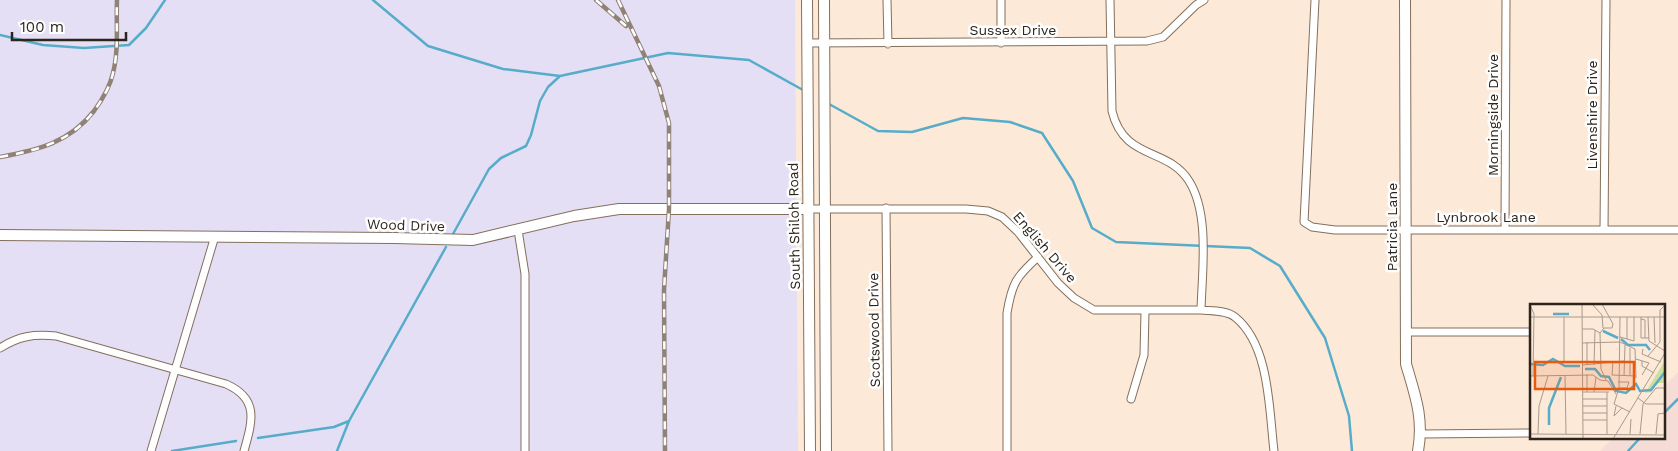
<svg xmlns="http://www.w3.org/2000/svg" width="1678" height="451" font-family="'Work Sans',sans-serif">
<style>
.commercial{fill:#f6dcd7}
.industrial{fill:#e4dff5}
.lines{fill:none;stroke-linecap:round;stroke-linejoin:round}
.stream{stroke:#57acca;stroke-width:2.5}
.street-casing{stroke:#846f5d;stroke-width:9}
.secondary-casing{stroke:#846f5d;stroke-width:12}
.street{stroke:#fff;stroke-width:7}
.secondary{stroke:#fff;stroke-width:10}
.rail-casing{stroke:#908276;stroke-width:4.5}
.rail{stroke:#fff;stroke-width:2.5;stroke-dasharray:8;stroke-linecap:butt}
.labels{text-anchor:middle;stroke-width:5;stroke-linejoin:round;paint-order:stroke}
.street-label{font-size:14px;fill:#2d241c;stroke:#fff}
.inset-river{fill:none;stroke:#57acca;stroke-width:2.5}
.inset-road{fill:none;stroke:#a99a8d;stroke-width:1}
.view{fill:#e8590c;fill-opacity:0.15;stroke:#e8590c;stroke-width:2.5}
.inset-edge{fill:none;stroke:#2d241c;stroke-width:2.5}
</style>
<rect width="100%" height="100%" fill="#fce9d8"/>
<path class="commercial" d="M 1678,372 L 1678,451 L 1600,451 L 1614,437 L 1664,437 L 1664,386 Z"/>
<path class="industrial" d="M 0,0 L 795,0 L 798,451 L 0,451 Z"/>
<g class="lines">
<path class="stream" d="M 373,0 L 428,46 L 503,69 L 560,76 L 668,53 L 749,60 L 803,90
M 0,35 L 43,45 L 84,48 L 129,45 L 146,28 L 165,0
M 829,104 L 878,131 L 912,132 L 963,118 L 1010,122 L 1042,133 L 1073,181 L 1092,228 L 1116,242 L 1250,248 L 1280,266 L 1325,338 L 1349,416 L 1352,451
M 453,234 L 489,169 L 501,158 L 526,146 L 531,135 L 540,101 L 548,87 L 560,76
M 1664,413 L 1678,399
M 258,438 L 334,427 L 349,421
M 172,451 L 236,441
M 337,451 L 349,421 L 446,247
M 1628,451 L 1641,437"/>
<defs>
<path id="street" d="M 887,0 L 888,44
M 1001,0 L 1001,43
M 1110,0 L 1112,111 C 1124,161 1168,147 1189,181 C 1210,214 1202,272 1201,310
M 1315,0 L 1304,222 L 1312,227 L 1335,230 L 1678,230
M 808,43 L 1147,41 L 1163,37 L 1196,5 L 1204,0
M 886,208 L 888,451
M 807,209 L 966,209 L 988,211 L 1002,217 L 1018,232 L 1058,283 L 1074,298 L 1094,310 L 1201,310 C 1211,311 1227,310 1235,317 C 1270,345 1269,410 1274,451
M 518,230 L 525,274 L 525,451
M 1505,230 L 1506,0
M 1604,230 L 1606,0
M 1405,332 L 1532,332
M 0,348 C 19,336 33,334 56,336 L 226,384 C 260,399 252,422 244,451
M 1131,399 L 1144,355 L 1145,311
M 1421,434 L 1532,433
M 151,451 L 215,236
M 1007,451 L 1007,313 C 1012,283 1016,277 1038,257"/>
<path id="secondary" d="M 807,0 L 810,451
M 824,0 L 826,451
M 1405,0 L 1406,364 C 1415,395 1424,418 1418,451
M 0,235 L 394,238 L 473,240 L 574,216 L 619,209 L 807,209"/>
</defs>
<use href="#street" class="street-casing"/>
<use href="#secondary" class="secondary-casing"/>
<use href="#street" class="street"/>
<use href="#secondary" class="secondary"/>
<defs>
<path id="rail" d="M 596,0 L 626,26
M 618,0 L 659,86 L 669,123 L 669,209 L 664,290 L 665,451
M 0,157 C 38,150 69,143 94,111 C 102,100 110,87 113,73 C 119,50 116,24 117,0"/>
</defs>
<use href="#rail" class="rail-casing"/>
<use href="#rail" class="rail"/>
</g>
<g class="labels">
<g class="street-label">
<text x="1013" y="35">Sussex Drive</text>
<text transform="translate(1493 115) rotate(-90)" y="5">Morningside Drive</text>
<text transform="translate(1592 115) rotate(-90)" y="5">Livenshire Drive</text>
<text x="1486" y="222">Lynbrook Lane</text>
<text transform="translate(406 225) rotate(2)" y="5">Wood Drive</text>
<text transform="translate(794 226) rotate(-91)" y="5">South Shiloh Road</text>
<text transform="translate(1392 227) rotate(-90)" y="5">Patricia Lane</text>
<text transform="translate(1045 247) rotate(49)" y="5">English Drive</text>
<text transform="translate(874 330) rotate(-91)" y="5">Scotswood Drive</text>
</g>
</g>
<g transform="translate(1530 304)">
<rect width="135" height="135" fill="#fce9d8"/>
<path d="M 134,58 L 135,79 L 127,79 L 121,88 L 115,89 Z" fill="#cfde9e"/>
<path class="inset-river" d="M 23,10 L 39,10M 73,27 L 88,34M 91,35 L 98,41 L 116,41 L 120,46M 0,60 L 13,61 L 23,55 L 35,62 L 50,62M 55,65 L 65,65 L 71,72 L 79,73 L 86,87 L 96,89 L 106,80 L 110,87 L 121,86 L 135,68M 19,121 L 19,104 L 31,73"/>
<path class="inset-road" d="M 52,0 L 53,135M 62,0 L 72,11 L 73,24M 72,0 L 83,20 L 82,24 L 74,24 L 70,29 L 71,65 L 76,76M 0,1 L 4,10 L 3,72M 0,13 L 135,13M 34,13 L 34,57M 90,13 L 89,84 L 84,100 L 100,108M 111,13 L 111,34 L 119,34M 118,13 L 119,37 L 135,47M 124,13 L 125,39M 111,15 L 115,16 L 115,34M 52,25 L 63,25 L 70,29M 90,33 L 104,37 L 104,13M 97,35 L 97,13M 57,38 L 57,61M 52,39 L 90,38 L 105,45 L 106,74M 113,45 L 112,50 L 131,58M 118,52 L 130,38 L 130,6 L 135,1M 106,55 L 119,59 L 112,71M 83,57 L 82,71 L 106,72M 112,57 L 112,62 L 124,69M 53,61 L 94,57M 64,61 L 65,26M 57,70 L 57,88M 0,72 L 63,71 L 70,76 L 78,77 L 86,90M 35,72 L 36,130M 94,72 L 95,41M 100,72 L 100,44M 88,78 L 99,78 L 97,84 L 89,84M 53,88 L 79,88M 64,88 L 66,73M 108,94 L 116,100 L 135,100M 53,95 L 77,95M 53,102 L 77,102M 86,102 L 84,112 L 92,104M 53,109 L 77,109M 53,116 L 77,116M 0,130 L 135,131M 8,130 L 9,102 L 18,72M 77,130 L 77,88M 100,130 L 101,115M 110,130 L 113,100 L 126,84 L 135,84M 126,130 L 128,110 L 135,109M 83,135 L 135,49"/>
<path class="view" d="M 5,58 L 104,58 L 104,85 L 5,85 Z"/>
<rect width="135" height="135" class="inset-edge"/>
</g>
<path d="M12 32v8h114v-8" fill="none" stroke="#2d241c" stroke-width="2.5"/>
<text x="20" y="32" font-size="15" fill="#2d241c" stroke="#ffffff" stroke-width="4" paint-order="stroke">100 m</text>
</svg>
